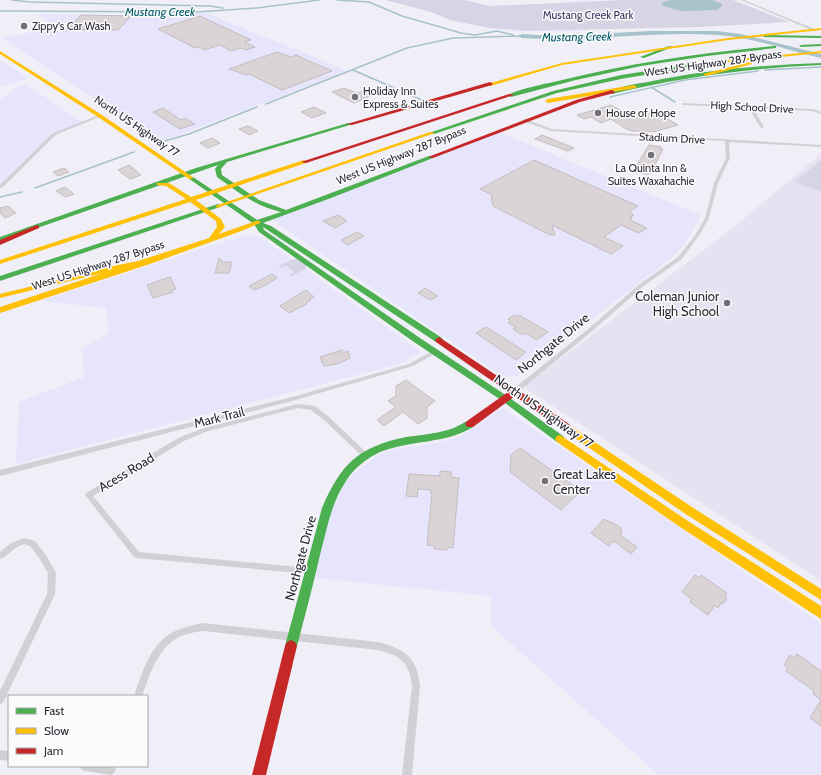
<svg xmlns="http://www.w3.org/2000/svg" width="821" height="775" font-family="Cabin,sans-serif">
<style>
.built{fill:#e7e5fb}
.education{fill:#e7e2f2}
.green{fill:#d7d5e5}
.water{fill:#a7c2ca}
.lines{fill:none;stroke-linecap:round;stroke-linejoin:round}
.stream{stroke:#a7c2ca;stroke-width:1.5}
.river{fill:#a7c2ca;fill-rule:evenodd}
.building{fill:#dbd4d6;stroke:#c3bdbf}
.street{fill:#d1d0d4;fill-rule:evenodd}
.fast{fill:#4caf50;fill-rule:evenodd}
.slow{fill:#ffc107;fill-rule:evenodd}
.jam{fill:#c62828;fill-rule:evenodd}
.poi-dot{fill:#716f79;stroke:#fbfbfb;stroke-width:1.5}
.labels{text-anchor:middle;stroke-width:3;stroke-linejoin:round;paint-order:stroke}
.far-park-label{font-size:11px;fill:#3e3561;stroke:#fbfbfb}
.far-poi-label{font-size:11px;fill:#2c2a35;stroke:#fbfbfb;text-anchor:start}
.far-street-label{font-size:11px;fill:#2c2a35;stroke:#fbfbfb}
.far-water-label{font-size:12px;font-style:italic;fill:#035a67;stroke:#fbfbfb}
.poi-label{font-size:13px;fill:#2c2a35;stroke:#fbfbfb;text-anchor:end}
.street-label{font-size:13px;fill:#2c2a35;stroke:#fbfbfb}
</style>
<rect width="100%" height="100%" fill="#f0eff8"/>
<path class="built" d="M 199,13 L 207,13 L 348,71 L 166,140 L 158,139 L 1,38 L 32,32 L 59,29 L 37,14 L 189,16 Z
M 0,60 L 29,78 L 0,87 Z
M 26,84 L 84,123 L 58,134 L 11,178 L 11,180 L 0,185 L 0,100 L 18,86 Z
M 498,132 L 701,215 L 685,244 L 673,257 L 518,376 L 504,377 L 273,221 L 278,216 Z
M 245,235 L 258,236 L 269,243 L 421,352 L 399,364 L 16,464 L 19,402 L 84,377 L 82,349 L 109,333 L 106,308 L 40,301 Z
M 503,408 L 821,624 L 821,775 L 659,775 L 491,626 L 491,596 L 314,578 L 329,512 L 336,494 L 347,480 L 359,469 L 387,450 L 437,443 L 462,436 L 498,410 Z"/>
<path class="education" d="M 821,154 L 821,581 L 528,390 L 526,385 L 734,227 Z"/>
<path class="green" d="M 385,0 L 464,0 L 490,6 L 622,0 L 733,0 L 789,22 L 700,27 L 525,31 L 490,28 L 450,20 L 431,12 Z
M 821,160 L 821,192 L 795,182 Z
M 293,259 L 298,259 L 306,265 L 306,269 L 291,276 L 289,275 L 294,272 L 286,266 L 281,268 L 278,266 Z"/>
<path class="water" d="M 670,0 L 712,0 L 722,4 L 721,7 L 717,10 L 681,11 L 663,6 L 661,3 Z"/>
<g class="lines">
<path class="stream" d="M 12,0 L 30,2 L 210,6 L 223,8
M 337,0 L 369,2 L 402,16 L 461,33 L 475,35 L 497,31 L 513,35
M 0,11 L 197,12 L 257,8 L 319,0
M 353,70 L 422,100
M 765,70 L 821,67
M 651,87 L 675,102
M 610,97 L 685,80 L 758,71
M 266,104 L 407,48 L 453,38 L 522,36
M 158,143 L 189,134 L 257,107
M 35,188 L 134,152
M 0,197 L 22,192"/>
<path class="river" d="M 651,31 L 717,31 L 741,34 L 821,54 L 821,58 C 787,50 752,37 717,35 C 652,31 587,42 522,38 L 518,36 L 522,34 L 555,36 Z"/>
</g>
<path class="building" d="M 81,15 L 131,16 L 118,30 L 66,30 Z
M 200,16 L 251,40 L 244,42 L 255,47 L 246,50 L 241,48 L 231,51 L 220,45 L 204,50 L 199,47 L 195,48 L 158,29 Z
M 277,52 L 291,57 L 296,55 L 332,71 L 282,90 L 249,74 L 246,75 L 229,69 Z
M 344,88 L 357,93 L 364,91 L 373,95 L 354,103 L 332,92 Z
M 611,105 L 633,117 L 653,111 L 678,125 L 653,132 L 651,131 L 642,133 L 643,131 L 632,131 L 626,129 L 611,119 L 601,123 L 591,117 L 584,119 L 577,115 Z
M 314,107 L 326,113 L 312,118 L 301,112 Z
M 163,108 L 181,120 L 185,118 L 195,124 L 180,129 L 153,112 Z
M 248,126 L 258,131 L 249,135 L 239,129 Z
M 542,135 L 574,148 L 568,151 L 535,139 Z
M 212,138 L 220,143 L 208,148 L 200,143 Z
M 649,145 L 661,147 L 660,149 L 663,149 L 651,173 L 648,175 L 635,172 L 636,170 L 634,170 Z
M 534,160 L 638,206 L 629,212 L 634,215 L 630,217 L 632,218 L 630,220 L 647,228 L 639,233 L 621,225 L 604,237 L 623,246 L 611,254 L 552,225 L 555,235 L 550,235 L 493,206 L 491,194 L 480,189 Z
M 129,165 L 141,175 L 130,179 L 118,170 Z
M 64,168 L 69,172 L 58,176 L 53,172 Z
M 65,187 L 74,194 L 66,197 L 56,191 Z
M 8,206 L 16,213 L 5,218 L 0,213 L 0,208 Z
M 338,215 L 347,221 L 335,228 L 323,221 Z
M 357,232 L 364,236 L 347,245 L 341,240 Z
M 219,258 L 223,262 L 232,262 L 229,273 L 215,273 Z
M 272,274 L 277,278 L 264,286 L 254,290 L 249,286 Z
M 170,277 L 176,289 L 172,290 L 173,292 L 153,298 L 147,285 Z
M 425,288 L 438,296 L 430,300 L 418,293 Z
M 306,290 L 314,297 L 309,299 L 311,300 L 306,303 L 307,304 L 289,313 L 280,306 Z
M 514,315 L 517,317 L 519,315 L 548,332 L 537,340 L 525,333 L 522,335 L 513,329 L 516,327 L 508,323 L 511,321 L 508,319 Z
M 486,327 L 526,352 L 516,360 L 476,333 Z
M 342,350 L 343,353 L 348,351 L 350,358 L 337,364 L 324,366 L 320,357 Z
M 406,380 L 435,401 L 427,407 L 427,418 L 418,424 L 403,412 L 384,426 L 377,420 L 396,407 L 388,401 L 396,396 L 396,386 Z
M 520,448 L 581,491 L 561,510 L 510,472 L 511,455 Z
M 440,471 L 451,472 L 451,477 L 459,478 L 453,548 L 447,547 L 447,550 L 434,549 L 434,546 L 427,545 L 432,493 L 431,493 L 431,490 L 418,489 L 417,497 L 406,496 L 409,474 L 440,476 Z
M 604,519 L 620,527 L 622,532 L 620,535 L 637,547 L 631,554 L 614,541 L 609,546 L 591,533 Z
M 695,575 L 699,578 L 701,575 L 727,593 L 725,596 L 727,598 L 723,604 L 721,603 L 718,608 L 715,605 L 708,615 L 690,602 L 692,599 L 682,592 Z
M 797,654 L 821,671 L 821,726 L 810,718 L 821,700 L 813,694 L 814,691 L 786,671 L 788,667 L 784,665 L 790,655 L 794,658 Z"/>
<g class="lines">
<path class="street" d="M 741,0 L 744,0 L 817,30 L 814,31 Z
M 682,103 L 813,109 L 821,112 L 821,114 L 812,111 L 753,108 L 764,127 L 762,128 L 760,127 L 749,108 L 683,105 L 682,105 Z
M 99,115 L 102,116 L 55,135 L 2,188 L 0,188 L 0,185 L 53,133 Z
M 523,119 L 525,119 L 552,129 L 821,145 L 821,147 L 729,142 L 730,158 L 718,183 L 709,218 L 700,234 L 682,259 L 645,285 L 591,332 L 516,394 L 512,394 L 511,392 L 512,390 L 587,330 L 641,283 L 678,257 L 696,234 L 705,218 L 714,183 L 726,158 L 725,141 L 551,131 L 523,121 Z
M 434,350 L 436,351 L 437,352 L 436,353 L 413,366 L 292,401 L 0,476 L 0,470 L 292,397 L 409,364 Z
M 298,404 L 315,406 L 328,416 L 367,453 L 368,455 L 367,457 L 365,458 L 363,457 L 324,420 L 311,410 L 298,408 L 205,432 L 184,441 L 93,496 L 139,552 L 309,568 L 312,569 L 313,571 L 312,573 L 309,574 L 137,558 L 134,557 L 85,495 L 86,493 L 180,437 L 204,428 Z
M 24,538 L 35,541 L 46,555 L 55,571 L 56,573 L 55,594 L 3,703 L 0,704 L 0,691 L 47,594 L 48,573 L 40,559 L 30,546 L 24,544 L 17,547 L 3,558 L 0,559 L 0,552 L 11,543 Z
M 203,623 L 378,642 C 405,649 417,657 420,686 L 412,775 L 402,775 L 412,686 C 409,662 401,656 378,650 L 203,631 C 195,632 187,633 179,637 C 157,649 150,674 142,696 L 134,696 C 142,673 150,644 173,632 C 183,627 193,625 203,623 Z
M 0,750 L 9,751 L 9,761 L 0,760 Z
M 79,766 L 112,766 L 114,767 L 116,770 L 114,773 L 111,775 L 84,771 L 81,769 Z"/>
<path class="fast" d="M 765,35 L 821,36 L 821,38 L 763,37 Z
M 821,44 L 821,46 L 801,47 L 799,46 L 801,45 Z
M 669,46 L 673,47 L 644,58 L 640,57 Z
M 774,46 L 776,46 L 776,48 L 707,56 L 641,66 L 576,80 L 511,97 L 508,95 C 518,89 545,84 558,81 C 629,63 701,53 774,46 Z
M 706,62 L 708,63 L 708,64 L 621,79 L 557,93 L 434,134 L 429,133 L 553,91 L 621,75 Z
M 821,63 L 821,65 C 750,68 681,77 612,94 L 609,92 C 619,86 636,84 648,82 C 705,70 763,65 821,63 Z
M 348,123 L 353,124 L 227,162 L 221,169 L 222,175 L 259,200 L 286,210 L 429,156 L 433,156 L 433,158 L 331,198 L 263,223 L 271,226 L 442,338 L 443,340 L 442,342 L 436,342 L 263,227 L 264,230 L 420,338 L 507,396 L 563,436 L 565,439 L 563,442 L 557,442 L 501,400 L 414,342 L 259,232 L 254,224 L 188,178 L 193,177 L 257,220 L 281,212 C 256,207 237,191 217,177 L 215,169 L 218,165 L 0,241 L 0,237 L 196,168 Z
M 218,204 L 220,205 L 220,207 L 0,281 L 0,276 Z
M 470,420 L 473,421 L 475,424 L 473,427 C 446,444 410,440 380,452 C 367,458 354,468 346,481 C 331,503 327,529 320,555 C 313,585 305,616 297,646 L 295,650 L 291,652 L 287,650 L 285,646 L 322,508 C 341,464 358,447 406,437 C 420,435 434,434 448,430 C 456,428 462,423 470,420 Z"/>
<path class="slow" d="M 821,28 L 821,30 L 728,40 L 562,65 L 490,86 L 487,84 L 562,63 L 728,38 Z
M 0,51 L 102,115 L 194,178 L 189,179 L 98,117 L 0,54 Z
M 821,51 L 821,53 L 706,64 L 704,63 L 706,62 Z
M 750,62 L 752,63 L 752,64 L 706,76 L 703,74 Z
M 634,85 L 637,87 L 636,88 L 548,103 L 545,101 L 548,99 Z
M 430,132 L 435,133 L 220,207 L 218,208 L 215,206 Z
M 304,160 L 307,162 L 306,163 L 196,200 L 221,219 L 225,227 L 219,234 L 256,221 L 260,221 L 260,223 L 244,230 L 150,264 L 0,313 L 0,307 L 103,273 L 0,298 L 0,294 L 118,265 L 138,261 L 209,238 L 217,227 L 216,221 L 190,202 L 0,264 L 0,260 L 186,199 L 166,186 L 157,185 L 157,183 L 169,183 L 191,197 Z
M 566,423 L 695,509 L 821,589 L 821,600 L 687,515 L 563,430 L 561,427 L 563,424 Z
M 560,435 L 688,521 L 821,606 L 821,619 L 680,527 L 557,442 L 555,439 L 557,436 Z"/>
<path class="jam" d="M 490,82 L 493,84 L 492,85 L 352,125 L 347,124 Z
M 612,90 L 615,92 L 614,93 L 580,102 L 433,158 L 428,157 L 576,100 Z
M 509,94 L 514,95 L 306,163 L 301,162 Z
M 37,225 L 39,226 L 39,228 L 0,245 L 0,240 Z
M 439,337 L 569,424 L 571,427 L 569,430 L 563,430 L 515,396 L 473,427 L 467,427 L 465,424 L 467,421 L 508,392 L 436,342 L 435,340 Z
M 291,640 L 295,642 L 297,646 L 266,775 L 252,775 L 285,646 L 287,642 Z"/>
</g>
<g class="poi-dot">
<circle cx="24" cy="26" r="4"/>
<circle cx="355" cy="97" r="4"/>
<circle cx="598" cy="113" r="4"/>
<circle cx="651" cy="155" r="4"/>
<circle cx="727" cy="303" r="4"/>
<circle cx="545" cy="481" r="4"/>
</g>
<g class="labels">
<g class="far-park-label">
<text x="588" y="19">Mustang Creek Park</text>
</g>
<g class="far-poi-label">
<text x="32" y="30">Zippy's Car Wash</text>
<text x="363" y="95">Holiday Inn<tspan x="363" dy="13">Express &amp; Suites</tspan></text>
<text x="606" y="117">House of Hope</text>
<text x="651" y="172" text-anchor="middle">La Quinta Inn &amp;<tspan x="651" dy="13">Suites Waxahachie</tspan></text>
</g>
<g class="far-street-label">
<text transform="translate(713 63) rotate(-8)" y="4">West US Highway 287 Bypass</text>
<text transform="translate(752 107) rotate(3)" y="4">High School Drive</text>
<text transform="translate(137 126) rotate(34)" y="4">North US Highway 77</text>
<text transform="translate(672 138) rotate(3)" y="4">Stadium Drive</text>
<text transform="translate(401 155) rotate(-22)" y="4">West US Highway 287 Bypass</text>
<text transform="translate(98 265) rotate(-18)" y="4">West US Highway 287 Bypass</text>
</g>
<g class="far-water-label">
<text x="160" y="16">Mustang Creek</text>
<text transform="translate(577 37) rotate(-1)" y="4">Mustang Creek</text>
</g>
<g class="poi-label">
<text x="719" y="301">Coleman Junior<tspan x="719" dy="15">High School</tspan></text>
<text x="553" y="479" text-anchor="start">Great Lakes<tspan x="553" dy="15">Center</tspan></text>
</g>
<g class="street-label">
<text transform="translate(553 343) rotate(-39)" y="5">Northgate Drive</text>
<text transform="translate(544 411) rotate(35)" y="5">North US Highway 77</text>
<text transform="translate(219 417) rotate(-14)" y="5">Mark Trail</text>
<text transform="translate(126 472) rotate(-31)" y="5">Acess Road</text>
<text transform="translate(300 558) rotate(-75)" y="5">Northgate Drive</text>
</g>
</g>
<rect x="8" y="695" width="140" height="72" fill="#fbfbfb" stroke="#a8a7ac"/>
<rect x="16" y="708" width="20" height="6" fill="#4caf50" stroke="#a8a7ac"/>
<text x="44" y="715" font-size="12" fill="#2c2a35">Fast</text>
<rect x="16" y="728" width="20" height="6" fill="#ffc107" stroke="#a8a7ac"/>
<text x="44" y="735" font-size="12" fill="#2c2a35">Slow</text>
<rect x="16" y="748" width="20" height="6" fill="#c62828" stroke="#a8a7ac"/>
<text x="44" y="755" font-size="12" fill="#2c2a35">Jam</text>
</svg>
